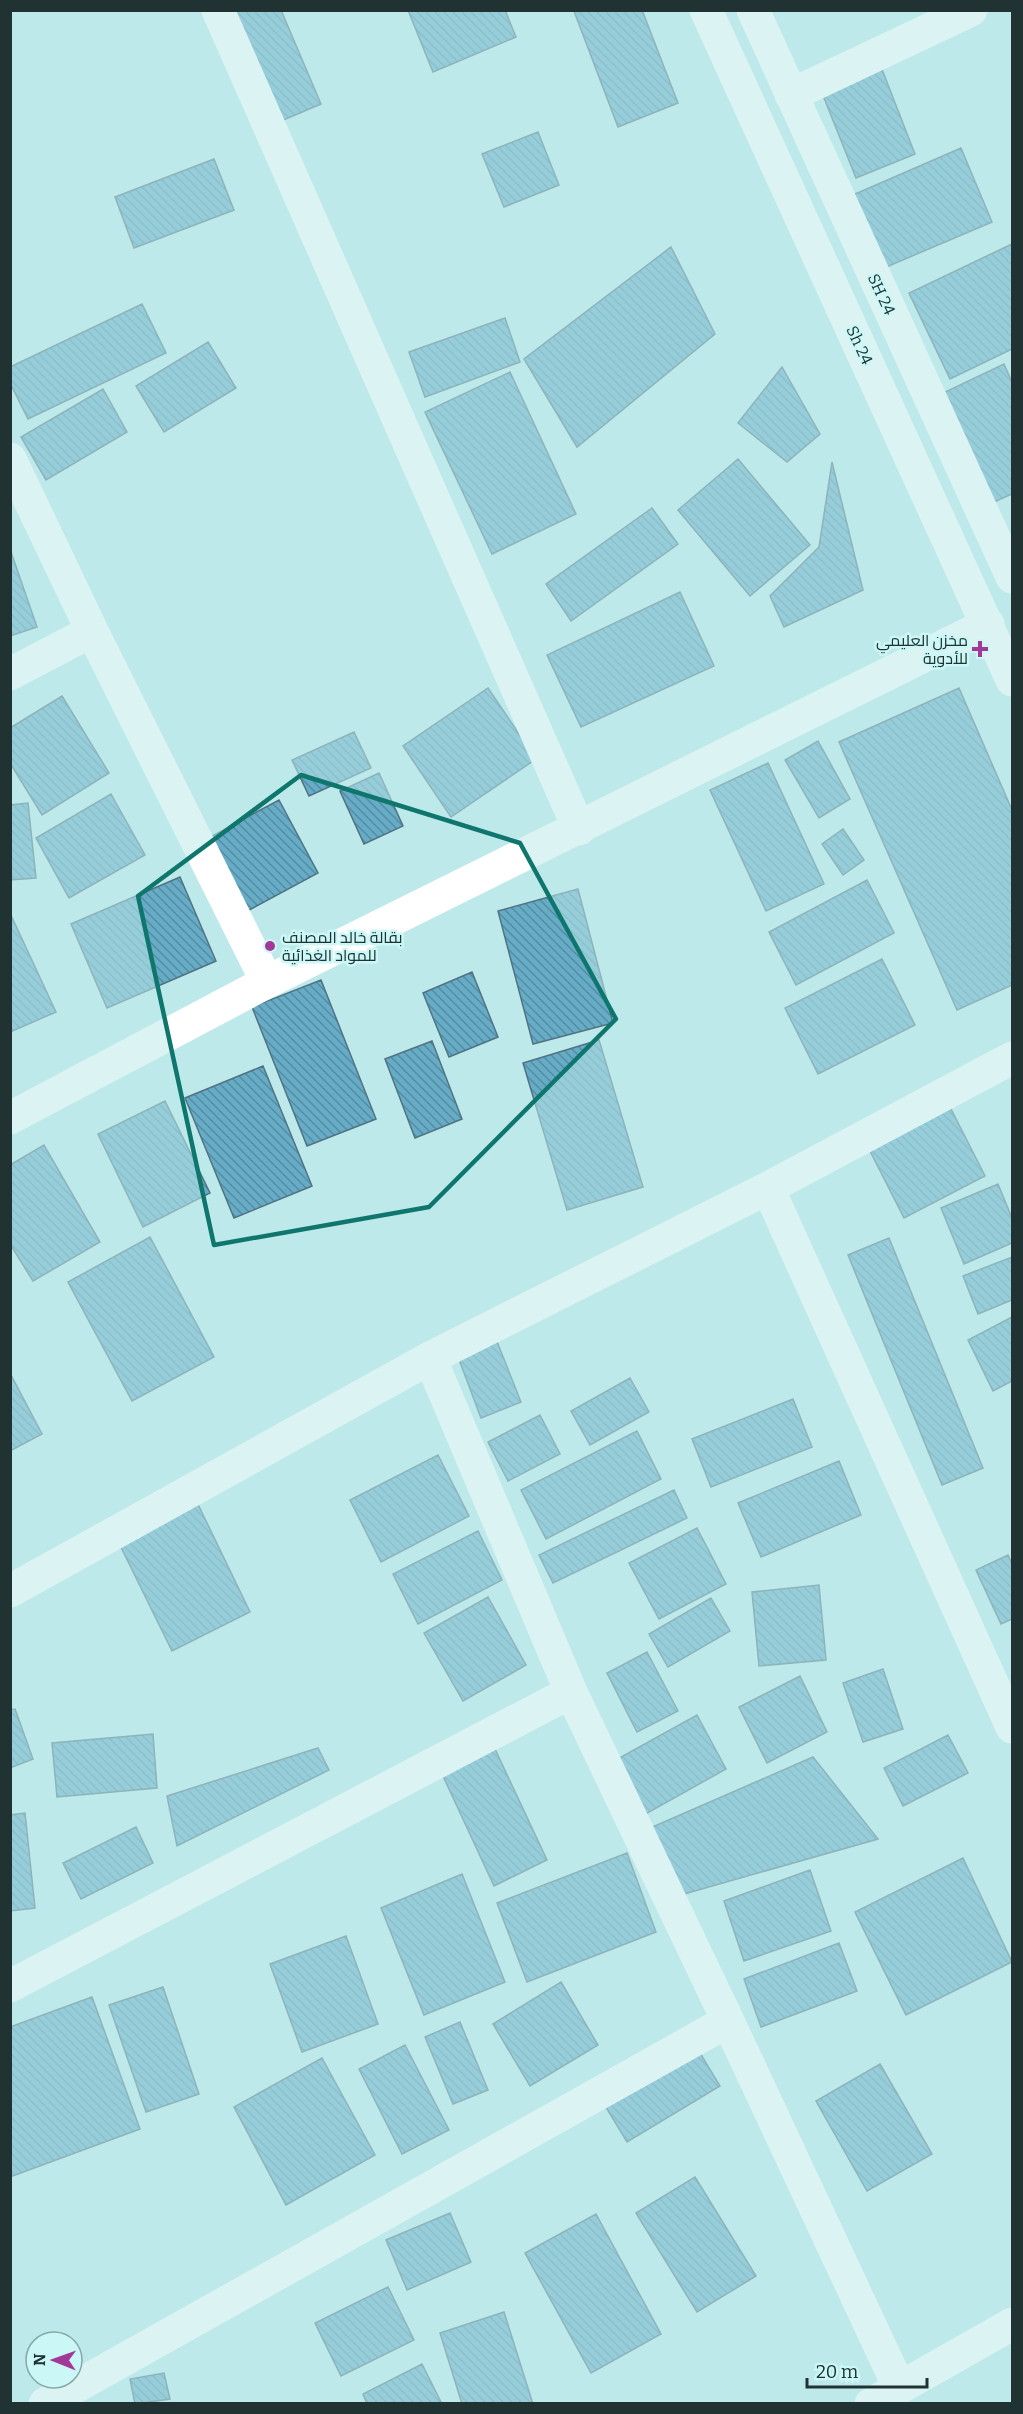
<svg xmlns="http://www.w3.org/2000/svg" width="1023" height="2414" font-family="Bitter,Cairo,serif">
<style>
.building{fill:url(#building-back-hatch);stroke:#517381;stroke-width:1.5}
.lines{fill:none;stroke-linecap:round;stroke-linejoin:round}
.minor{stroke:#fff;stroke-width:33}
.marked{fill:none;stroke:#0f766e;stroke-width:4.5;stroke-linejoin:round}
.poi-dot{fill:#a33898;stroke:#cbf7f7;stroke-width:2}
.labels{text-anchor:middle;stroke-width:5;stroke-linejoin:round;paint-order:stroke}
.street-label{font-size:16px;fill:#213233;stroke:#cbf7f7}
.poi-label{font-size:16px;fill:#213233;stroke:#cbf7f7;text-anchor:end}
</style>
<defs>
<pattern id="building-back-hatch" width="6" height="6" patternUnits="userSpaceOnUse" patternTransform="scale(1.5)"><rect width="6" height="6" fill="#66acc7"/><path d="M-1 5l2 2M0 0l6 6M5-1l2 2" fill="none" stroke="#548da2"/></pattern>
</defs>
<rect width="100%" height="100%" fill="#bee9ea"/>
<path class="building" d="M 233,10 L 281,10 L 321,104 L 281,121 Z
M 408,10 L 505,10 L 516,37 L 433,72 Z
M 576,10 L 642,10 L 678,103 L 618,127 L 574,11 Z
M 878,59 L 915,154 L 856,178 L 818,83 Z
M 538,132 L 559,185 L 504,207 L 482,154 Z
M 961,148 L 992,222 L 877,271 L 846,198 Z
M 214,159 L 234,210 L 134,248 L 115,197 Z
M 1012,244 L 1012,349 L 950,379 L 909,293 Z
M 671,247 L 715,334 L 577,447 L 524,359 Z
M 142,304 L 166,353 L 28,419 L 10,383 L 10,367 Z
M 505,318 L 520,362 L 425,397 L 409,352 Z
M 208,342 L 236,388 L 164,432 L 136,386 Z
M 1004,364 L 1012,382 L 1012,494 L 994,502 L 943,393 Z
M 782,367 L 820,434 L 787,462 L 738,423 Z
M 510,372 L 576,514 L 492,554 L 425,412 Z
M 103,389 L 127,432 L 46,480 L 21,437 Z
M 738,459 L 810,545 L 750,596 L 678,510 Z
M 832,462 L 863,590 L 784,627 L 770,596 L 819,547 Z
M 652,508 L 678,544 L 571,621 L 546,584 Z
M 10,549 L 37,627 L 10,636 Z
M 680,592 L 714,666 L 581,727 L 547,655 Z
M 488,688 L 536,759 L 451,817 L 403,746 Z
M 959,688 L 1012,810 L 1012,985 L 957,1010 L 839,742 Z
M 62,696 L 109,773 L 42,815 L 10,763 L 10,728 Z
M 354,732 L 371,768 L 309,796 L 292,760 Z
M 818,741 L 850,799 L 819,818 L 785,760 Z
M 768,763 L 824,884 L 766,911 L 710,790 Z
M 379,773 L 403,826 L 364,844 L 340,791 Z
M 111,794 L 145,855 L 69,898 L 36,838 Z
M 279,800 L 318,873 L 240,915 L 201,842 Z
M 28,803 L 36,878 L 10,880 L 10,805 Z
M 843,829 L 864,860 L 843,875 L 822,844 Z
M 180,877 L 216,961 L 107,1008 L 71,924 Z
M 867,880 L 894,933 L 796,985 L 769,932 Z
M 578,889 L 613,1023 L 533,1044 L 498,911 Z
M 10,913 L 56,1012 L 10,1032 Z
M 882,959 L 915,1025 L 818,1074 L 785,1008 Z
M 472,972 L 498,1037 L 449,1057 L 423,993 Z
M 321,980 L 376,1119 L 307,1146 L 252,1007 Z
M 599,1040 L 643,1187 L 567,1210 L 523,1063 Z
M 432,1041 L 462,1119 L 415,1138 L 385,1059 Z
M 263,1066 L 312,1186 L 234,1218 L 185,1098 Z
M 165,1101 L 210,1193 L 143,1227 L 98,1134 Z
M 947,1101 L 985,1176 L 904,1218 L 866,1143 Z
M 44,1145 L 100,1242 L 33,1281 L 10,1244 L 10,1165 Z
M 998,1184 L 1012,1218 L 1012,1243 L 964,1264 L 941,1208 Z
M 150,1237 L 214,1357 L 132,1401 L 68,1282 Z
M 889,1238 L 983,1468 L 942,1485 L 848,1255 Z
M 1012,1257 L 1012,1300 L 978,1314 L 963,1276 Z
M 1012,1317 L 1012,1381 L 993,1391 L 968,1340 Z
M 494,1334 L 521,1402 L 481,1418 L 455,1349 Z
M 10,1373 L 42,1434 L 10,1451 Z
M 630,1378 L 649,1412 L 590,1445 L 571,1411 Z
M 793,1399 L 812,1447 L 711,1487 L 692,1439 Z
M 540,1415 L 560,1454 L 508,1481 L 488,1442 Z
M 637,1431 L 661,1479 L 546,1539 L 521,1490 Z
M 438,1455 L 469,1516 L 381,1562 L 350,1500 Z
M 839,1461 L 861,1515 L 761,1557 L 738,1503 Z
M 674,1490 L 687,1518 L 553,1583 L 539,1555 Z
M 194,1496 L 250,1612 L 172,1651 L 115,1535 Z
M 697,1528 L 726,1584 L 659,1619 L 629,1563 Z
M 478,1531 L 502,1580 L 418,1624 L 393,1574 Z
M 1008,1555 L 1012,1564 L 1012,1619 L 1001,1624 L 976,1570 Z
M 819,1585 L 826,1660 L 759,1666 L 752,1592 Z
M 488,1597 L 526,1665 L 463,1701 L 424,1633 Z
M 711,1598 L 730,1631 L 668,1667 L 649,1634 Z
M 647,1652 L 678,1711 L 637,1732 L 607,1673 Z
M 883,1669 L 903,1729 L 863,1742 L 843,1683 Z
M 800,1676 L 827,1732 L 767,1763 L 739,1707 Z
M 15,1709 L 33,1759 L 10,1768 L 10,1710 Z
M 697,1715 L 726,1769 L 642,1816 L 612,1762 Z
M 153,1734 L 157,1788 L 57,1797 L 52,1743 Z
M 948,1735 L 968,1773 L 903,1806 L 884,1768 Z
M 318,1748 L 329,1770 L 177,1846 L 167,1796 Z
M 495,1749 L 547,1860 L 494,1886 L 442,1774 Z
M 813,1757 L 878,1839 L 677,1896 L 648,1829 Z
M 25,1813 L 35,1908 L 10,1911 L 10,1815 Z
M 136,1827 L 153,1863 L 81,1899 L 63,1863 Z
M 627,1853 L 656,1932 L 527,1982 L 497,1903 Z
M 963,1858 L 1012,1962 L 906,2015 L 855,1912 Z
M 810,1870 L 831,1931 L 744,1961 L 724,1901 Z
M 462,1874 L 505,1982 L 424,2015 L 381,1908 Z
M 346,1936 L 378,2024 L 302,2052 L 270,1964 Z
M 839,1943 L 857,1991 L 761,2027 L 744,1979 Z
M 561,1982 L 598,2045 L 530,2086 L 493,2024 Z
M 163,1987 L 199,2094 L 146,2112 L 109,2005 Z
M 92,1997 L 140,2129 L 10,2177 L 10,2027 Z
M 460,2022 L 488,2090 L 453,2104 L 425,2037 Z
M 694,2043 L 720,2086 L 627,2142 L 601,2099 Z
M 405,2045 L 449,2130 L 402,2154 L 359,2069 Z
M 322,2058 L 375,2155 L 286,2205 L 234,2107 Z
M 880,2064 L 932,2154 L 867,2191 L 816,2101 Z
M 695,2177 L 756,2276 L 697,2312 L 636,2213 Z
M 450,2213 L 471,2262 L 407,2290 L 386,2240 Z
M 596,2214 L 661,2334 L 591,2373 L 525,2253 Z
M 388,2287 L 414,2340 L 341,2376 L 315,2323 Z
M 504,2312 L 533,2404 L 462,2404 L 440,2333 Z
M 422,2364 L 442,2404 L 367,2404 L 363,2394 Z
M 164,2373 L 170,2399 L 135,2404 L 130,2379 Z"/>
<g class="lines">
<path class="minor" d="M 218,10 L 579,829
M 706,10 L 1012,680
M 753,10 L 1012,577
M 791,95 L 971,10
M 10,459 L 92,631 L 267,982
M 10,674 L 92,631
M 10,1118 L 267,982 L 988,624
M 768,1188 L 1012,1727
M 430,1358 L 571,1692 L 728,2021 L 899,2387
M 10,1591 L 430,1358 L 768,1188 L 1012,1058
M 10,1986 L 571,1692
M 45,2404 L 728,2021
M 871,2404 L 1012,2324"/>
</g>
<path d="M0 0H1023V2414H0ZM 301,775 L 520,843 L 616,1019 L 429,1207 L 214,1245 L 138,896 Z" fill="#bee9ea" fill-opacity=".55" fill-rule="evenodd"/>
<path class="marked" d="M 301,775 L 520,843 L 616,1019 L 429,1207 L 214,1245 L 138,896 Z"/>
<g class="poi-dot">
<path d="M977 640h6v6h6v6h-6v6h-6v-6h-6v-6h6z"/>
<circle cx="270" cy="946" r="6"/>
</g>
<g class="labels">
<g class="street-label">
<text transform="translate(882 294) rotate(65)" y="6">SH 24</text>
<text transform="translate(860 345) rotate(65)" y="6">Sh 24</text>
</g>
<g class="poi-label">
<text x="968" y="646">مخزن العليمي<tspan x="968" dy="18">للأدوية</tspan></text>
<text x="282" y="943" text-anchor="start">بقالة خالد المصنف<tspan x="282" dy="18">للمواد الغذائية</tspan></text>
</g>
</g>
<rect width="1023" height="2414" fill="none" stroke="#213233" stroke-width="24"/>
<g transform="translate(54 2360) rotate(271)"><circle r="28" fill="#cbf7f7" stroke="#87a8a9" stroke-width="1.5"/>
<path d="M0-4.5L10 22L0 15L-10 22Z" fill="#a33898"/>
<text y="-9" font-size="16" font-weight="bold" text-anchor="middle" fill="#213233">N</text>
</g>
<path d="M807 2378v9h120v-9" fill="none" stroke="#213233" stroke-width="3"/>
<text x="816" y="2378" font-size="18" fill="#213233" stroke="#cbf7f7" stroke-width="4.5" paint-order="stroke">20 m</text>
</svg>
